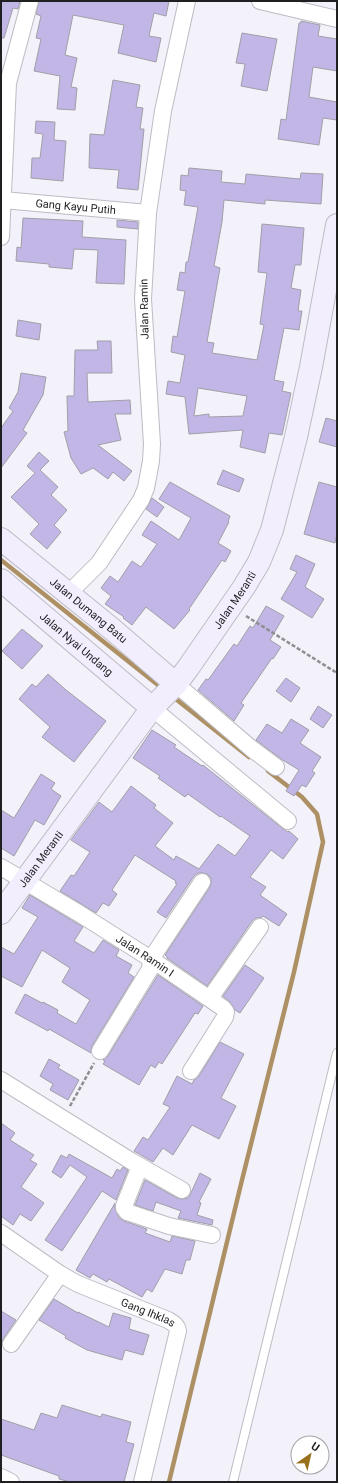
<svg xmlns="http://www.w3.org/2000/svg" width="338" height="1483" font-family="Roboto,sans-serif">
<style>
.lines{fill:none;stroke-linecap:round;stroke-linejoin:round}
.stream{stroke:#ad9165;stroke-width:4.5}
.building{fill:#c2b6e6;stroke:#a19fa7;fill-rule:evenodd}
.lane-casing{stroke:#bdbcc4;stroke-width:10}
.street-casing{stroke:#bdbcc4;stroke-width:18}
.secondary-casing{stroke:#bdbcc4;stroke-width:24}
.path{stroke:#8f8e93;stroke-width:2.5;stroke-dasharray:4 2;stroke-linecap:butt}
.lane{stroke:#fff;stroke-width:8}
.street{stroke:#fff;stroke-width:16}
.secondary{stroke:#f2eefe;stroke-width:22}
.labels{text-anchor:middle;stroke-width:3;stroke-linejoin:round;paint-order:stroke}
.street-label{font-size:11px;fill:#201f22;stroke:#fff}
</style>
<rect width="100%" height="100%" fill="#f3f1f9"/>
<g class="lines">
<path class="stream" d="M 1,560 L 163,689
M 172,696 L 249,757
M 169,1482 L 241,1184 L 294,972 L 323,842 L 317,814 L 302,797 L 268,771"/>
</g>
<path class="building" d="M 1,1 L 20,1 L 18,9 L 13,8 L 4,38 L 1,38 Z
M 39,1 L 169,1 L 166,16 L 154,13 L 149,36 L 161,38 L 156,62 L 118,53 L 124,25 L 73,15 L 65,55 L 77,58 L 71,87 L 77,88 L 75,110 L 57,109 L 60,76 L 34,71 L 41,39 L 36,38 L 41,16 L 36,14 Z
M 301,21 L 320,25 L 318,36 L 337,39 L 337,71 L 313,67 L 309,97 L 337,102 L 337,120 L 323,118 L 319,145 L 278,139 L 281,119 L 286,120 L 299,23 L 301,23 Z
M 242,33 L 277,39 L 267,91 L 241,86 L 245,64 L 236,63 Z
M 113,80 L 140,85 L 136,107 L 143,108 L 140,129 L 144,129 L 138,190 L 117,188 L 119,170 L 89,168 L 90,134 L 104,135 Z
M 36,121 L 55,122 L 54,140 L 66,141 L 63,181 L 31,178 L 32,158 L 40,158 L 43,134 L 35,133 Z
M 189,168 L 222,171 L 221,182 L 245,184 L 246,174 L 300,179 L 301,173 L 323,174 L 321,204 L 265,200 L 265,204 L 224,200 L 222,222 L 214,266 L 220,268 L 207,342 L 214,343 L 212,353 L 257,360 L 264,325 L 260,324 L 267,273 L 258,272 L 262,224 L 304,228 L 301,265 L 295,265 L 291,288 L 301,290 L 298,311 L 302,311 L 299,330 L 284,328 L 274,380 L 284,382 L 282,391 L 291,393 L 282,435 L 269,433 L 265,453 L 240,447 L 243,430 L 189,434 L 185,397 L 166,394 L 168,381 L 180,383 L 185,355 L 171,352 L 173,336 L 177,337 L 185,291 L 177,290 L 180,272 L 185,273 L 186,262 L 188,262 L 198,207 L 184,205 L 186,191 L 180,190 L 181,175 L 188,176 ZM 198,388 L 247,396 L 243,416 L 209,417 L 209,414 L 194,416 Z
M 23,218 L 83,221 L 82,237 L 126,240 L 124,284 L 96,283 L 98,250 L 74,249 L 72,269 L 49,267 L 49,264 L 16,261 L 17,247 L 21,248 Z
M 117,220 L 138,222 L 138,229 L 117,227 Z
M 18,320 L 41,324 L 39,340 L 16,336 Z
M 97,341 L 111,341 L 112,373 L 87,373 L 88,402 L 130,400 L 131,414 L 115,414 L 121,440 L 98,445 L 132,471 L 124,481 L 113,472 L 108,479 L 93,468 L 81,474 L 71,458 L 64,432 L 68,431 L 67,396 L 74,396 L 75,350 L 98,350 Z
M 21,373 L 46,377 L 43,395 L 23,430 L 27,433 L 1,468 L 1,428 L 13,411 L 9,408 L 18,392 Z
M 326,418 L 337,421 L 337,447 L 319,442 Z
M 39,452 L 49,461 L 40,470 L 58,487 L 51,495 L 67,510 L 54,525 L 61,532 L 47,549 L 30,534 L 39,524 L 11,497 L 35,473 L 27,466 Z
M 223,470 L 244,479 L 239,492 L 217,484 Z
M 170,482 L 230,516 L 228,522 L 229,522 L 218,543 L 231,551 L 225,562 L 222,560 L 189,609 L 190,610 L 174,629 L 146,607 L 132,625 L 123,618 L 124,617 L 105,604 L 111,596 L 101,588 L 110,576 L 118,582 L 132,561 L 141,567 L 157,544 L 142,535 L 151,521 L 179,540 L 191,518 L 159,499 Z
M 319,482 L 337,487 L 337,533 L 335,543 L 304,534 Z
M 152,498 L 164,507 L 157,517 L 146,509 Z
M 296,555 L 315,564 L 305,587 L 324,599 L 312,618 L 281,599 L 297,572 L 290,569 Z
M 266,606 L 284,616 L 270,640 L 281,647 L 273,659 L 272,658 L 241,703 L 244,705 L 234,721 L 198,690 L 206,679 L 208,680 L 234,644 L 237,646 L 250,626 L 253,628 Z
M 22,629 L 43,646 L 22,669 L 2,651 Z
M 48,674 L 66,690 L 106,721 L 74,762 L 42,737 L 50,727 L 19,699 L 32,684 L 36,687 Z
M 286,678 L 300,688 L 291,702 L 276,691 Z
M 318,706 L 332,715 L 323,728 L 310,719 Z
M 291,719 L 309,730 L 300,743 L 321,757 L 312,771 L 315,773 L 306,787 L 302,785 L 294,796 L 286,791 L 299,770 L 281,759 L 256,740 L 267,724 L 282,733 Z
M 152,730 L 176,745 L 174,747 L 202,766 L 203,765 L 282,828 L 288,832 L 289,831 L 298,839 L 283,859 L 271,850 L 250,877 L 266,887 L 260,895 L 287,914 L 279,926 L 263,916 L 261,918 L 256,918 L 252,921 L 207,986 L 167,958 L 167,957 L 165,955 L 210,887 L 211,883 L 211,878 L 207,874 L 203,873 L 198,873 L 194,876 L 166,918 L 157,912 L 177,884 L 175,883 L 176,881 L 135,855 L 112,890 L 117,894 L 109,906 L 103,903 L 96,913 L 60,891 L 71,875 L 74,876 L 90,852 L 71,840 L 76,833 L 99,802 L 112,812 L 131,786 L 156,805 L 154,808 L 173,823 L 155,846 L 174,860 L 176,856 L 199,869 L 218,844 L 235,856 L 250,836 L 221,816 L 220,817 L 188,794 L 185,797 L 158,778 L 160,776 L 133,758 Z
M 41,774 L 55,783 L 51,789 L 61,796 L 44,825 L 35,820 L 14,856 L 1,848 L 1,810 L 14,818 Z
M 30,895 L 83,927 L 74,941 L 94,953 L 103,940 L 119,950 L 116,956 L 132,965 L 128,973 L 134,977 L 92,1046 L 91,1053 L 49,1029 L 48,1031 L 15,1013 L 25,994 L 42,1003 L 43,1002 L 58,1010 L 57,1013 L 76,1024 L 90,1000 L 62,982 L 70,968 L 42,950 L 22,987 L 1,976 L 1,947 L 14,954 L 38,917 L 22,908 Z
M 245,965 L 264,978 L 240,1013 L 235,1010 L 230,1002 L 223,996 Z
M 158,975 L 203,1006 L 198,1014 L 195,1013 L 162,1064 L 159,1062 L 155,1068 L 151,1065 L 139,1085 L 103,1064 L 105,1061 L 103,1060 L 108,1056 Z
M 220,1042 L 244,1054 L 221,1098 L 236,1106 L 219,1139 L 192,1125 L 173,1155 L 163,1148 L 153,1162 L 134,1151 L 143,1137 L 148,1140 L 170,1107 L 163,1104 L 177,1076 L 192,1084 L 194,1080 L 199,1076 Z
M 49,1059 L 60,1065 L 58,1068 L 79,1080 L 68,1100 L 50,1090 L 53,1084 L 40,1076 Z
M 1,1123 L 15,1133 L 10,1140 L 34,1155 L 30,1160 L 37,1164 L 21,1187 L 44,1203 L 31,1221 L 20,1214 L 13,1225 L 1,1216 Z
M 69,1154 L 112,1178 L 117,1169 L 120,1171 L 123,1167 L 128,1170 L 116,1200 L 102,1191 L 62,1251 L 45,1240 L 87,1177 L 70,1165 L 61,1178 L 52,1172 L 61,1155 L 67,1158 Z
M 200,1173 L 211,1179 L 199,1202 L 201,1203 L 197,1215 L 213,1220 L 212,1225 L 178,1218 L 181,1211 L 156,1202 L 153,1211 L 135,1205 L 145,1180 L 177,1198 L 182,1199 L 188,1198 L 190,1195 Z
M 115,1203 L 115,1208 L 119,1218 L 124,1221 L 147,1229 L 145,1233 L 170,1242 L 172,1236 L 195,1241 L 190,1260 L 186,1260 L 182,1274 L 165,1269 L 152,1292 L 147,1289 L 142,1297 L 109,1279 L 107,1282 L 93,1274 L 90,1278 L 76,1270 Z
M 54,1299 L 78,1313 L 78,1312 L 109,1327 L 113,1313 L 131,1318 L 129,1329 L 149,1335 L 143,1355 L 125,1350 L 122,1360 L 87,1350 L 65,1338 L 66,1336 L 39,1320 Z
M 1,1311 L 16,1320 L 3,1339 L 1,1346 Z
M 62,1405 L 101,1417 L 102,1414 L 131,1422 L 126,1442 L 134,1444 L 124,1482 L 70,1482 L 59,1479 L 59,1476 L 1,1455 L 1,1419 L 34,1430 L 41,1413 L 57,1418 Z"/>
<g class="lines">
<defs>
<path id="lane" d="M 233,1482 L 337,1053"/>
<g id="street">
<path d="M 260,1 L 337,19"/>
<path id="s1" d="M 3,200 L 148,213"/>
<path d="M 1,237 L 8,83 L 30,1"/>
<path d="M 69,593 L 99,563 L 141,500 L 146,488 L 151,461 L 152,444 L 143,299 L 148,213 L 163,111 L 187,1"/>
<path d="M 176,684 L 252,749 L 276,767"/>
<path d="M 152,708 L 288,821"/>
<path id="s2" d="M 1,867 L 80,914 L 151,959 L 223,1008 L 226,1012 L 225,1017 L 191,1071"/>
<path d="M 210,998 L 260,927"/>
<path d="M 100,1051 L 150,969 L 151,959 L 202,882"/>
<path d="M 1,1080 L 131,1161 L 182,1190"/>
<path d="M 140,1166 L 124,1206 L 124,1208 L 127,1212 L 169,1226 L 212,1235"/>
<path id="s3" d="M 1,1233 L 60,1274 L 78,1284 L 168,1320 C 173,1323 177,1325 178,1331 L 142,1482"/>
<path d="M 11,1344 L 60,1274"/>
<path d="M 1,1477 L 11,1482"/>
</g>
<g id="secondary">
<path id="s4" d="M 1,539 L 112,629 L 176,684"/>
<path id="s5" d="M 1,580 L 152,708"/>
<path id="s6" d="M 1,913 L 152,708 L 176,684 L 188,668 L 244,587 L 259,562 L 272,530 L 296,437 L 311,367 L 337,225"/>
</g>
</defs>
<use href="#lane" class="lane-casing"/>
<use href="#street" class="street-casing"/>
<use href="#secondary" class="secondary-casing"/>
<path class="path" d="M 246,616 L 337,673
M 70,1106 L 94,1063"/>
<use href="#lane" class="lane"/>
<use href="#street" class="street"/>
<use href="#secondary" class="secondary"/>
</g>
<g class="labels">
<g class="street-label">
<text dy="4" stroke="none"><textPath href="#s1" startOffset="73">Gang Kayu Putih</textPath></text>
<text transform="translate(144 309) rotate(-91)" y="4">Jalan Ramin</text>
<text dy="4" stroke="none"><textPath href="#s6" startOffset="391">Jalan Meranti</textPath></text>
<text dy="4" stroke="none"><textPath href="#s4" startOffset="113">Jalan Dumang Batu</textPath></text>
<text dy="4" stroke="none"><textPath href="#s5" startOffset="99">Jalan Nyai Undang</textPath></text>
<text dy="4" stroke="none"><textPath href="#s6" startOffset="67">Jalan Meranti</textPath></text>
<text dy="4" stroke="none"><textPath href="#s2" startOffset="169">Jalan Ramin I</textPath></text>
<text dy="4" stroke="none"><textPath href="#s3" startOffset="168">Gang Ihklas</textPath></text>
</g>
</g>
<rect width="338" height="1483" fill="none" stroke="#201f22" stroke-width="4"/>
<g transform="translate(310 1455) rotate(34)"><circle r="19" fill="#ffffff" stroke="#a6a5a7"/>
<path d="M0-3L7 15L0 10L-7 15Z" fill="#996f1c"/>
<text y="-6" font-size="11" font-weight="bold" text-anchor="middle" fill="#201f22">U</text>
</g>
</svg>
